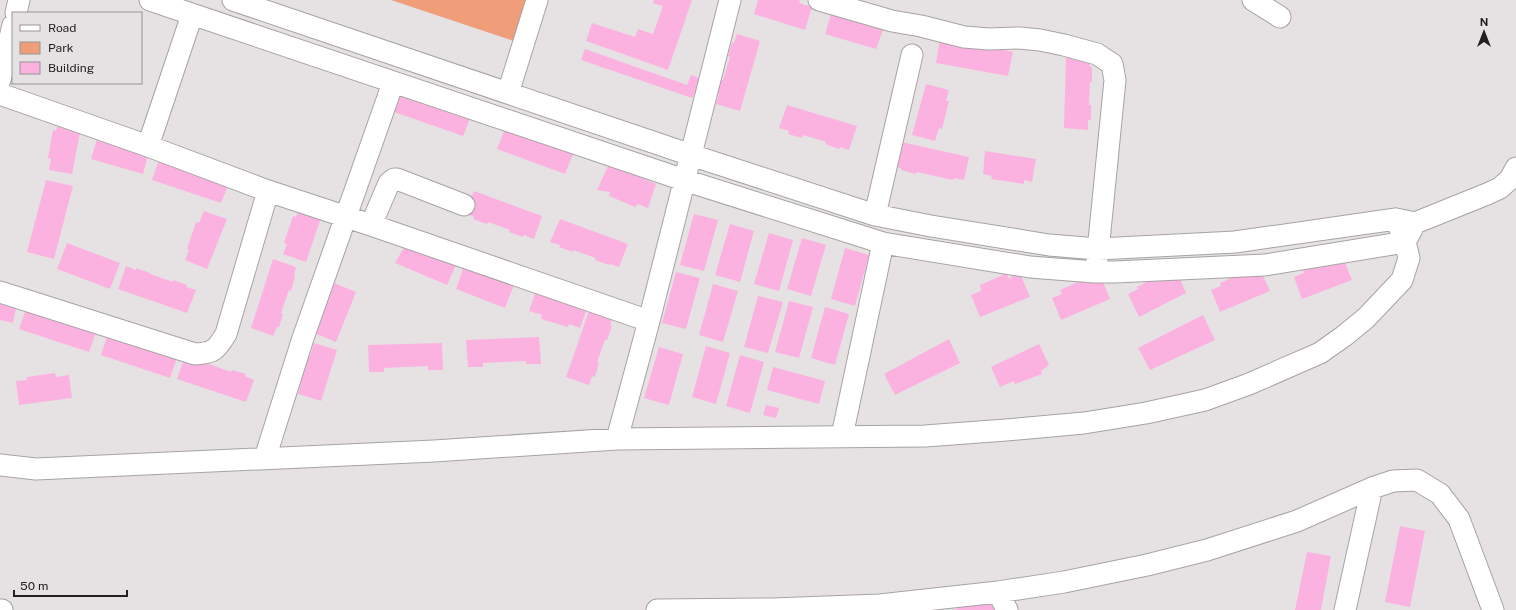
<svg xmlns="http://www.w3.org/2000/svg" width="1516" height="610" font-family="'Public Sans',sans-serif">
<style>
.green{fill:#f09e7a}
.building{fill:#fcb2e0}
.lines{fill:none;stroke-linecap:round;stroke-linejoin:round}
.minor-casing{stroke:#a7a3a4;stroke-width:23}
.minor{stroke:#fff;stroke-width:21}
</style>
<rect width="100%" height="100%" fill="#e6e2e3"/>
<path class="green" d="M 391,0 L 528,0 L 514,41 Z"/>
<path class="building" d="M 654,0 L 692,0 L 668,70 L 586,41 L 592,23 L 635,37 L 638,29 L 653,34 L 663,6 L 653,3 Z
M 758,0 L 800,0 L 799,3 L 812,7 L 805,30 L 754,14 Z
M 832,11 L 884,27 L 876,49 L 825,34 Z
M 737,34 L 760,41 L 740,111 L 716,104 L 719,94 L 717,94 L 721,80 L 723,80 L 730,57 L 728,56 L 732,43 L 734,43 Z
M 940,39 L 1003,48 L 1003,50 L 1013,52 L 1008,76 L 936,63 Z
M 585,49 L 687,85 L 691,75 L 702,79 L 692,98 L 581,60 Z
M 1066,56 L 1090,57 L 1090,67 L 1092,67 L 1092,82 L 1090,82 L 1089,105 L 1091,105 L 1091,120 L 1088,120 L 1088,130 L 1064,128 Z
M 926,84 L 949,90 L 946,101 L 949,101 L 942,129 L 939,128 L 935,141 L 912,135 Z
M 403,89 L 472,114 L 463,136 L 394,112 Z
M 787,105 L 857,126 L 849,150 L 840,147 L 839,149 L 825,144 L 826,142 L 803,135 L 802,138 L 788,134 L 789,131 L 779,128 Z
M 59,118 L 82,122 L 72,174 L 49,170 L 51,159 L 48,158 L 53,130 L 56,131 Z
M 506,126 L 574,152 L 565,174 L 497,149 Z
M 98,136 L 149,151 L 143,174 L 91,159 Z
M 897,141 L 969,157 L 964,180 L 954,178 L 953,180 L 917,172 L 916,174 L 901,170 L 901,168 L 891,166 Z
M 985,151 L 1036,159 L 1032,182 L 1024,180 L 1024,184 L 991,179 L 992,176 L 983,174 Z
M 160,157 L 230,181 L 221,203 L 152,180 Z
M 609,164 L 656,184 L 648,208 L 638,204 L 635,207 L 609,196 L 610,192 L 597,190 Z
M 46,180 L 73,186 L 54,259 L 27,252 Z
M 474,191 L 542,216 L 534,239 L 524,235 L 523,237 L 509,232 L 510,230 L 488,222 L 487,224 L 473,219 L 474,217 L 465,213 Z
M 300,204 L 323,212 L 306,262 L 283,254 L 287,244 L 284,243 L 293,216 L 296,217 Z
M 204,211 L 227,219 L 207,269 L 185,260 L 189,250 L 187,249 L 196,222 L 199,223 Z
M 694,214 L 718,220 L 704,271 L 680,265 Z
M 560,219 L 628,244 L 619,267 L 610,264 L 609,265 L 595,260 L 596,258 L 573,250 L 573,252 L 559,247 L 560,245 L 550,242 Z
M 730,224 L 754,231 L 740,282 L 715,275 Z
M 769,233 L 793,240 L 779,291 L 754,284 Z
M 802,238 L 826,245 L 811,296 L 787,289 Z
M 407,242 L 457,263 L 447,285 L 395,263 Z
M 67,243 L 120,263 L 110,289 L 57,269 Z
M 845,248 L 869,255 L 855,306 L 831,299 Z
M 1343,258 L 1352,280 L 1302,299 L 1294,277 L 1304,273 L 1303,270 L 1329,259 Z
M 273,259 L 296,267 L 294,276 L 295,277 L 291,291 L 289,290 L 281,313 L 283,314 L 279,327 L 277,327 L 273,336 L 251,328 Z
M 126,266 L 136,270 L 136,268 L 150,273 L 150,274 L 173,282 L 173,280 L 187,285 L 186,287 L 196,290 L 187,313 L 118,289 Z
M 464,266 L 514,285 L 505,308 L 456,289 Z
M 1260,269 L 1270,291 L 1220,312 L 1211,290 L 1221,286 L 1220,283 L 1246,271 Z
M 1019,271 L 1030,297 L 980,317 L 971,295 L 981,291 L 980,285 L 1007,273 L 1009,279 Z
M 1177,271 L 1186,293 L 1139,317 L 1128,294 L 1138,289 L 1137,287 L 1162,274 Z
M 676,272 L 700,278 L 686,329 L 662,323 Z
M 1089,277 L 1101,277 L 1110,299 L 1061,320 L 1052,298 L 1062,294 L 1060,290 Z
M 334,283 L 356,292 L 336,342 L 314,333 Z
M 713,284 L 738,291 L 723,342 L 699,335 Z
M 537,288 L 588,306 L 580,328 L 569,324 L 568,327 L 541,319 L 542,315 L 529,311 Z
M 0,293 L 18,298 L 13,323 L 0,320 Z
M 758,296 L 783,302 L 768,353 L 744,347 Z
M 789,301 L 813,307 L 799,358 L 775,352 Z
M 27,306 L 97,329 L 89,352 L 19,329 Z
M 825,307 L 849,314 L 835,365 L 811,358 Z
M 590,308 L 613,316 L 610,326 L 612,326 L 607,340 L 605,340 L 597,362 L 599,363 L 595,377 L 592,376 L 589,385 L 566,377 Z
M 1203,315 L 1215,340 L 1150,370 L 1138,348 Z
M 109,331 L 178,355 L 170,378 L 101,355 Z
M 539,337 L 541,364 L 526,364 L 526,361 L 483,363 L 483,367 L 468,367 L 466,340 Z
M 949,339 L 960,363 L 895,395 L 884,374 Z
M 314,343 L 337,350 L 321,401 L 298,394 L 301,383 L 299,383 L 306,355 L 310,356 Z
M 442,343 L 443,370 L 428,370 L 428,366 L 384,368 L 384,372 L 369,372 L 368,345 Z
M 1039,344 L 1049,365 L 1041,371 L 1042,374 L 1015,384 L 1014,381 L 1000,387 L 991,367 Z
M 706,346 L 730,353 L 716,404 L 692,397 Z
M 659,347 L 683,354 L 669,405 L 644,398 Z
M 740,355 L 764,362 L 750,413 L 726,406 Z
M 185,356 L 209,362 L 209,364 L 231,372 L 232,370 L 246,374 L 245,376 L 254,380 L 246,402 L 177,379 Z
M 773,367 L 825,381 L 819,404 L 767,390 Z
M 55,373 L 56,377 L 69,375 L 72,398 L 19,405 L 16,381 L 27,380 L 27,377 Z
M 766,405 L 779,408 L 776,418 L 763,415 Z
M 1400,526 L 1425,531 L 1410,607 L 1385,602 Z
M 1307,552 L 1331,556 L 1321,610 L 1295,610 Z
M 990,595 L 996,610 L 954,610 Z"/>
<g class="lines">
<defs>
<path id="minor" d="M 150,0 L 684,180 L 883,243 L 1030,267 L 1095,272 L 1115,272 L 1265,265 L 1405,242 L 1412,229
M 233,0 L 691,155 L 875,215 L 931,226 L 1049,245 L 1098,249 L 1235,242 L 1396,219 L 1415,223 L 1487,194 L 1500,188 L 1510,179 L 1516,168
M 819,0 L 892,21 L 921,26 L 964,37 L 989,39 L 1020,38 L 1040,40 L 1064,45 L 1097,54 L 1112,64 L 1115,80 L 1097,261
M 1253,0 L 1280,17
M 16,13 L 19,0
M 0,80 L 13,25
M 508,93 L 537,0
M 0,94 L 148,146 L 268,191 L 371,225 L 649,321 L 730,0
M 148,146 L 192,15
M 875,215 L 912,55
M 371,225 L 389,183 L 394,179 L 397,179 L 464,205
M 0,292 L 195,354 C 214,353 216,350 226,334 L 268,191
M 842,436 L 883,243
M 617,439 L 649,321
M 265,458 L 303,338 L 393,83
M 0,465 L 36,469 L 434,451 L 617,439 L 925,436 L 1006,430 L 1084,423 L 1146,413 L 1205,400 L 1249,384 L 1320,353 L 1344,336 L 1366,318 L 1402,280 L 1409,258 L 1405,242 L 1396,219
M 998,592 L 1007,610
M 0,610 L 2,610
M 657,610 L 772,609 L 880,605 L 998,592 L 1064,582 L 1147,565 L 1207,550 L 1297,521 L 1372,488 L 1393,481 L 1417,480 L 1440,494 L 1459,519 L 1493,610
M 1345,610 L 1372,488"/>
</defs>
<use href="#minor" class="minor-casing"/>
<use href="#minor" class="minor"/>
</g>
<rect x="12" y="12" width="130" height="72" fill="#e6e2e3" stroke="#989495"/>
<rect x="20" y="25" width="20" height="6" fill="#ffffff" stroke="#989495"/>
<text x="48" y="32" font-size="12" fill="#222021">Road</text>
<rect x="20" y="42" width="20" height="12" fill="#f09e7a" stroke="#989495"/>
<text x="48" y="52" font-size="12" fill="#222021">Park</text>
<rect x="20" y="62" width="20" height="12" fill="#fcb2e0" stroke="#989495"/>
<text x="48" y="72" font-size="12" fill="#222021">Building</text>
<g transform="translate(1484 32)" stroke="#e6e2e3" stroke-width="3" paint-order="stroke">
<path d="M0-3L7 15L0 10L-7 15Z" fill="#222021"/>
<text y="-6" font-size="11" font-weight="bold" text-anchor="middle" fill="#222021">N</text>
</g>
<path d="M14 590v6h113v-6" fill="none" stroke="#222021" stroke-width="2"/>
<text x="20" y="590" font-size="12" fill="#222021" stroke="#e6e2e3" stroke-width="3" paint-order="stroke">50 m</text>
</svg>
